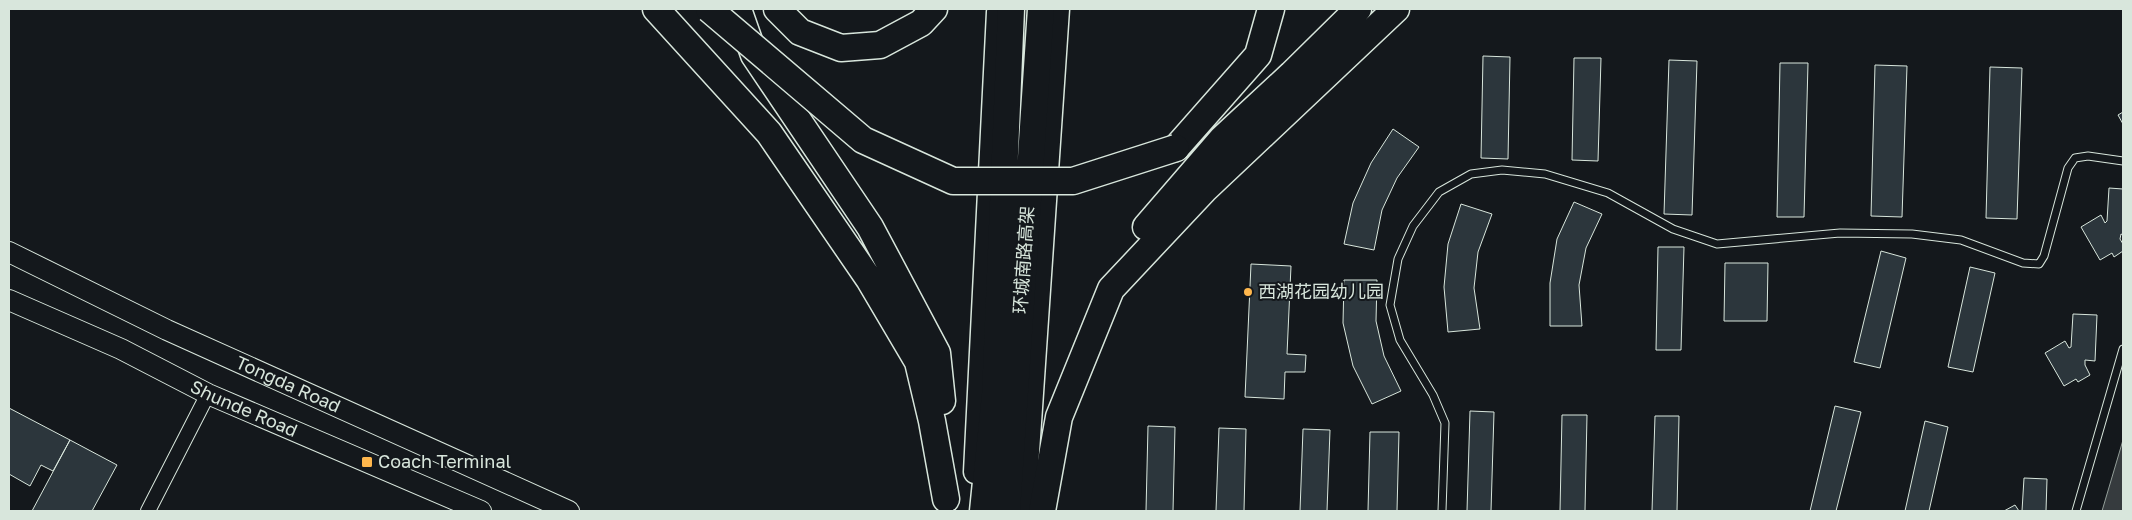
<svg xmlns="http://www.w3.org/2000/svg" width="2132" height="520" font-family="'Golos Text','Noto Sans SC',sans-serif">
<style>
.water{fill:#363b3e;stroke:#939e99}
.building{fill:#2c363c;stroke:#d8e6dc}
.lines{fill:none;stroke-linecap:round;stroke-linejoin:round}
.lane-casing{stroke:#d8e6dc;stroke-width:9}
.street-casing{stroke:#d8e6dc;stroke-width:16}
.secondary-casing{stroke:#d8e6dc;stroke-width:22}
.primary-casing{stroke:#d8e6dc;stroke-width:25}
.highway-casing{stroke:#d8e6dc;stroke-width:29}
.lane{stroke:#14181c;stroke-width:7}
.street{stroke:#14181c;stroke-width:14}
.secondary{stroke:#14181c;stroke-width:20}
.primary{stroke:#14181c;stroke-width:22}
.highway{stroke:#14181c;stroke-width:26}
.highway-bridge-casing{stroke:#d8e6dc;stroke-width:29;stroke-linecap:butt}
.highway-bridge{stroke:#14181c;stroke-width:26}
.poi-dot{fill:#ffb74d;stroke:#14181c;stroke-width:2}
.labels{text-anchor:middle;stroke-width:4;stroke-linejoin:round;paint-order:stroke}
.street-label{font-size:18px;fill:#d8e6dc;stroke:#14181c}
.poi-label{font-size:18px;fill:#d8e6dc;stroke:#14181c;text-anchor:start}
</style>
<rect width="100%" height="100%" fill="#14181c"/>
<path class="water" d="M 2123,440 L 2123,511 L 2102,511 Z"/>
<path class="building" d="M 1483,56 L 1510,57 L 1508,159 L 1481,158 Z
M 1574,58 L 1601,58 L 1598,161 L 1572,160 Z
M 1669,60 L 1697,61 L 1692,215 L 1664,214 Z
M 1780,63 L 1808,63 L 1804,217 L 1777,217 Z
M 1875,65 L 1907,66 L 1902,217 L 1871,216 Z
M 1990,67 L 2022,68 L 2017,219 L 1986,218 Z
M 2123,112 L 2123,124 L 2118,115 Z
M 1393,129 L 1419,147 L 1397,178 L 1382,210 L 1374,250 L 1344,244 L 1353,203 L 1371,163 Z
M 2109,188 L 2123,189 L 2123,235 L 2121,234 L 2120,239 L 2123,244 L 2123,251 L 2114,257 L 2112,253 L 2100,260 L 2081,227 L 2101,215 L 2105,223 L 2107,221 Z
M 1574,202 L 1602,214 L 1586,248 L 1579,285 L 1582,326 L 1550,326 L 1550,283 L 1557,239 Z
M 1461,204 L 1492,214 L 1478,252 L 1474,288 L 1480,329 L 1448,332 L 1444,287 L 1448,244 Z
M 1658,247 L 1684,247 L 1681,350 L 1656,350 Z
M 1881,251 L 1906,258 L 1880,368 L 1854,362 Z
M 1725,263 L 1768,263 L 1767,321 L 1724,321 Z
M 1251,264 L 1291,266 L 1287,354 L 1306,355 L 1305,372 L 1285,372 L 1284,399 L 1245,397 Z
M 1970,267 L 1995,273 L 1973,372 L 1948,367 Z
M 1344,280 L 1377,280 L 1376,321 L 1384,356 L 1401,391 L 1372,404 L 1353,366 L 1343,323 Z
M 2073,314 L 2097,315 L 2095,361 L 2085,360 L 2085,365 L 2090,375 L 2078,382 L 2076,379 L 2064,386 L 2045,353 L 2065,341 L 2069,348 L 2071,347 Z
M 1835,406 L 1861,412 L 1836,511 L 1810,511 Z
M 9,408 L 70,440 L 53,471 L 41,465 L 30,486 L 9,474 Z
M 1470,411 L 1494,412 L 1491,511 L 1467,511 Z
M 1562,415 L 1587,415 L 1585,511 L 1560,511 Z
M 1655,416 L 1679,416 L 1677,511 L 1652,511 Z
M 1925,421 L 1948,427 L 1929,511 L 1905,511 Z
M 1148,426 L 1175,427 L 1173,511 L 1146,511 Z
M 1219,428 L 1246,429 L 1244,511 L 1216,511 Z
M 1303,429 L 1330,430 L 1327,511 L 1300,511 Z
M 1370,432 L 1399,432 L 1397,511 L 1368,511 Z
M 70,440 L 117,465 L 92,511 L 32,511 Z
M 2024,478 L 2047,479 L 2046,511 L 2022,511 Z
M 2015,505 L 2019,511 L 2004,511 Z"/>
<g class="lines">
<defs>
<path id="lane" d="M 1442,511 L 1445,423 L 1433,395 L 1400,340 L 1390,305 L 1398,259 L 1413,226 L 1439,192 L 1471,174 L 1502,170 L 1545,174 L 1608,193 L 1673,229 L 1717,244 L 1840,233 L 1912,234 L 1961,240 L 2023,263 L 2039,264 L 2044,256 L 2068,168 L 2075,158 L 2088,156 L 2123,161
M 2076,511 L 2123,349"/>
<path id="street" d="M 148,511 L 208,394"/>
<g id="secondary">
<path id="s1" d="M 9,252 L 167,330 L 569,511"/>
<path id="s2" d="M 9,300 L 121,349 L 208,394 L 481,511"/>
</g>
<path id="primary" d="M 975,472 L 998,12
M 1024,511 L 1058,9"/>
<path id="highway" d="M 656,9 L 769,133 L 869,279 L 918,362 L 932,421 L 946,499
M 738,9 L 754,55 L 870,227 L 937,353 L 942,401
M 777,9 L 800,32 L 841,48 L 880,45 L 921,23 L 934,9
M 1176,148 L 1258,55 L 1271,9
M 1146,227 L 1222,139 L 1292,74 L 1358,9
M 983,511 L 995,394 L 1011,9
M 1007,511 L 1041,9
M 1042,511 L 1059,417 L 1111,289 L 1204,190 L 1396,9"/>
</defs>
<use href="#lane" class="lane-casing"/>
<use href="#street" class="street-casing"/>
<use href="#secondary" class="secondary-casing"/>
<use href="#primary" class="primary-casing"/>
<use href="#highway" class="highway-casing"/>
<use href="#lane" class="lane"/>
<use href="#street" class="street"/>
<use href="#secondary" class="secondary"/>
<use href="#primary" class="primary"/>
<use href="#highway" class="highway"/>
<defs>
<path id="highway-bridge" d="M 709,9 L 863,140 L 953,181 L 1073,181 L 1176,148"/>
</defs>
<use href="#highway-bridge" class="highway-bridge-casing"/>
<use href="#highway-bridge" class="highway-bridge"/>
</g>
<g class="poi-dot">
<circle cx="1248" cy="292" r="5"/>
<rect x="361" y="456" width="12" height="12" rx="2.5"/>
</g>
<g class="labels">
<g class="street-label">
<text transform="translate(1024 260) rotate(-86)" y="6">环城南路高架</text>
<text dy="6" stroke="none"><textPath href="#s1" startOffset="309">Tongda Road</textPath></text>
<text dy="6" stroke="none"><textPath href="#s2" startOffset="259">Shunde Road</textPath></text>
</g>
<g class="poi-label">
<text x="1258" y="298">西湖花园幼儿园</text>
<text x="378" y="468">Coach Terminal</text>
</g>
</g>
<rect width="2132" height="520" fill="none" stroke="#d8e6dc" stroke-width="20"/>
</svg>
